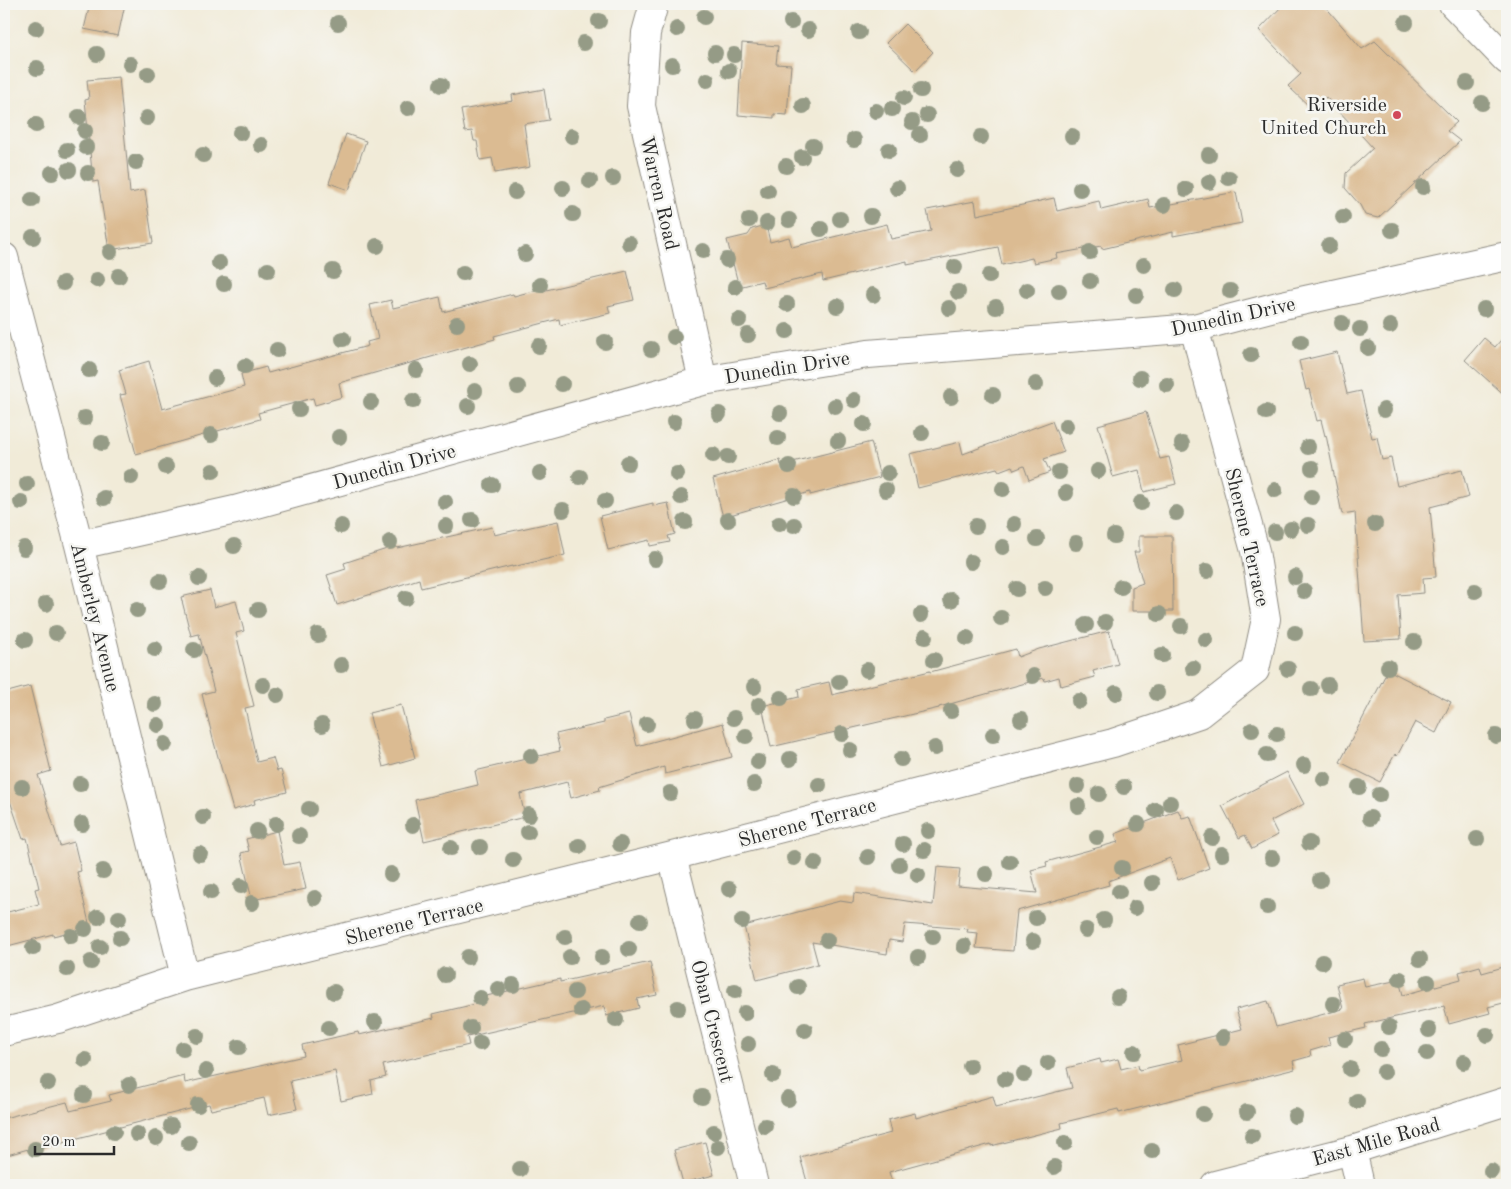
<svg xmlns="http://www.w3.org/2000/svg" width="1511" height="1189" font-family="'Old Standard TT',serif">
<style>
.building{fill:#dbbb92}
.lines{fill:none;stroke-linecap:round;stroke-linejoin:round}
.minor-casing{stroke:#8e8b82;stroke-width:30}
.secondary-casing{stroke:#8e8b82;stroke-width:30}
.minor{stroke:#fff;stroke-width:28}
.secondary{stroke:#fff;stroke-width:28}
.tree{fill:#959b86}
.poi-dot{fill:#d1495b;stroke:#f6f6f2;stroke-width:2}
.labels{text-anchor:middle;stroke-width:5;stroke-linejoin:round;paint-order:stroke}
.poi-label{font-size:20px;fill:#2b2b2b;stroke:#f6f6f2;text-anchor:end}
.street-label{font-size:20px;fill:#2b2b2b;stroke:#f6f6f2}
</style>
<rect width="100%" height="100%" fill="#f6f6f2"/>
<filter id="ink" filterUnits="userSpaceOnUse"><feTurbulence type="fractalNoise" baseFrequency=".02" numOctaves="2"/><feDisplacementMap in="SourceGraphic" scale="10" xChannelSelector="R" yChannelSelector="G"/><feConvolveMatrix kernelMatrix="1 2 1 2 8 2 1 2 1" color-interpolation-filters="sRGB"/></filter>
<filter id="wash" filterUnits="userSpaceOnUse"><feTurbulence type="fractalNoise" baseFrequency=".0096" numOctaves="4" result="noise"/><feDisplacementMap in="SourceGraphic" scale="20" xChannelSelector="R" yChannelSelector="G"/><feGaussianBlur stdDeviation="1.12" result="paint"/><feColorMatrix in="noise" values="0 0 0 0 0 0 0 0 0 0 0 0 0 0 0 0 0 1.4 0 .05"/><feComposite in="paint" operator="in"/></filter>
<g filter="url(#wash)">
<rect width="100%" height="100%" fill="#f1ebd8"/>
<g id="blocks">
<path class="building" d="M 90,4 L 125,4 L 118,36 L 84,29 Z
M 1284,4 L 1323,4 L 1362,49 L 1375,41 L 1457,122 L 1447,131 L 1460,141 L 1378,218 L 1365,215 L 1360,205 L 1345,188 L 1346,173 L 1373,148 L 1326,97 L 1312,109 L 1288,86 L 1301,74 L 1259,30 Z
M 905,24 L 933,52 L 915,71 L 886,43 Z
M 742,43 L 778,46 L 776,64 L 791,65 L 787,115 L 774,114 L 774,118 L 738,115 Z
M 119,77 L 130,193 L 145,190 L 153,243 L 109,250 L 98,181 L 93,182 L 85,100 L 89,99 L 87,80 Z
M 544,89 L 549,120 L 524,124 L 530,167 L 495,173 L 492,158 L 480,160 L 477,141 L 474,141 L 472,131 L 465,132 L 461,110 L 513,101 L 512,95 Z
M 346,134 L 366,141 L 349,190 L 329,183 Z
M 1236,192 L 1242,223 L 1173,236 L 1173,232 L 1102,249 L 1101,246 L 1056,254 L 1057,258 L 1034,263 L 1032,258 L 1002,265 L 998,247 L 907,265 L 907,261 L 823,281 L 822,274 L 764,288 L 762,281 L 739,287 L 727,240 L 748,235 L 752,229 L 766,225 L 770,242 L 789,237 L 792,247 L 887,224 L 891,239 L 931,231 L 927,210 L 975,201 L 977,215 L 1054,198 L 1057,211 L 1099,201 L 1101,210 L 1148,199 L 1150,208 Z
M 627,271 L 634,300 L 608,306 L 610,313 L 560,325 L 559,319 L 494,336 L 495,339 L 339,383 L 342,397 L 315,405 L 313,398 L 258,413 L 260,419 L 136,454 L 120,395 L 126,394 L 119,370 L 149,361 L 162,409 L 244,387 L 241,374 L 266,367 L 268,373 L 368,346 L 367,342 L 378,339 L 370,305 L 391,300 L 393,308 L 440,297 L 443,312 L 513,294 L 514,296 L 541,289 L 542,291 Z
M 1507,333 L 1507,397 L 1465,360 L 1484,338 L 1495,347 Z
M 1337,352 L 1347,394 L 1361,391 L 1372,438 L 1377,437 L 1382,460 L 1391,458 L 1397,486 L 1462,470 L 1469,497 L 1430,507 L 1436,577 L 1423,578 L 1424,593 L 1398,595 L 1401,639 L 1364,641 L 1355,512 L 1342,514 L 1326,435 L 1325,436 L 1321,420 L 1317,421 L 1309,389 L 1306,390 L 1299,361 Z
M 1146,412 L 1160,459 L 1169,457 L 1176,484 L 1144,492 L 1139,470 L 1113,477 L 1098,425 Z
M 1052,421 L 1064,452 L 1044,459 L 1050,472 L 1029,480 L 1024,466 L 1014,470 L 1012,466 L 999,471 L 997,468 L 918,488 L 910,454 L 960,442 L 963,454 Z
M 871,442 L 880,477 L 810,495 L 810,492 L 723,517 L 713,479 L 780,460 L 781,465 Z
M 653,503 L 653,506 L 668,503 L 675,534 L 668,536 L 670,542 L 650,546 L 649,540 L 608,550 L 600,516 Z
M 558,521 L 565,555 L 512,567 L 512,566 L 421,588 L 419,579 L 337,605 L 327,575 L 346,569 L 344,563 L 396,546 L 397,548 L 492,527 L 494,535 Z
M 1139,536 L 1172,536 L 1173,611 L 1132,611 L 1132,587 L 1143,583 L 1134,552 L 1139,552 Z
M 210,590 L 214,607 L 236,601 L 244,631 L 236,633 L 254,706 L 245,708 L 257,762 L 273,758 L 277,771 L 281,770 L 287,792 L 254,800 L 255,804 L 233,810 L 213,739 L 202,694 L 214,691 L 199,634 L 191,636 L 181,597 Z
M 1109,631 L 1118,664 L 1093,671 L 1095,677 L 1061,686 L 1059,677 L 1045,681 L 1044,678 L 939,707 L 939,708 L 771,747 L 762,706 L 799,697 L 798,689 L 829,682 L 832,695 L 930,671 L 930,672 L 1016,649 L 1018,657 L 1039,649 Z
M 1388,670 L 1451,702 L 1436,733 L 1415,722 L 1397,756 L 1395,754 L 1380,782 L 1340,762 Z
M 30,686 L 51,771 L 38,775 L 60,846 L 74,842 L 81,871 L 77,872 L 90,927 L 53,936 L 53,934 L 4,947 L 4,913 L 39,904 L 35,889 L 39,888 L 27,838 L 23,839 L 4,783 L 4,693 Z
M 401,705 L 415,758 L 383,767 L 369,713 Z
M 629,714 L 637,746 L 723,723 L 732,757 L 665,774 L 664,767 L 599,787 L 600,790 L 571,798 L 567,782 L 520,794 L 525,817 L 424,841 L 415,800 L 478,785 L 475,771 L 560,751 L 556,734 L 604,723 L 604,720 Z
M 1287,772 L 1304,804 L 1271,821 L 1278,835 L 1252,849 L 1245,835 L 1239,838 L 1222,806 Z
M 1178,810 L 1182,818 L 1190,816 L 1209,868 L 1178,880 L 1170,858 L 1108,881 L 1109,885 L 1017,911 L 1013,951 L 976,948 L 978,933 L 967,932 L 968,929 L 905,924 L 902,942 L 889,940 L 887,954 L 812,942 L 818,964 L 757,980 L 744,926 L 840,901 L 853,903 L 854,893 L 933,905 L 937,867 L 960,869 L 958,886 L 1037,893 L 1031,870 L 1047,866 L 1046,862 L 1118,842 L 1115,834 Z
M 277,831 L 284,865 L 300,862 L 306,889 L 252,900 L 241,853 L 249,851 L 246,839 Z
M 650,962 L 657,995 L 637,999 L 639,1008 L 606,1016 L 604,1006 L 467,1037 L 469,1045 L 383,1065 L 386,1077 L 371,1081 L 373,1094 L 341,1101 L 335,1071 L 290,1081 L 297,1109 L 268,1115 L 264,1098 L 211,1110 L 209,1104 L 28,1151 L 28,1149 L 4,1156 L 4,1118 L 67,1102 L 70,1111 L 111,1101 L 109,1095 L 184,1076 L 185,1083 L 304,1056 L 302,1045 L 358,1032 L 359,1035 L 434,1018 L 433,1014 L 484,1002 L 482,997 L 560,979 L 560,982 Z
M 1480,966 L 1482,973 L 1507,966 L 1507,1002 L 1488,1007 L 1490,1013 L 1449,1024 L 1444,1006 L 1365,1024 L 1366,1028 L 1328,1037 L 1330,1045 L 1310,1051 L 1311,1056 L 1293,1061 L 1295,1069 L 1119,1113 L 1118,1109 L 1061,1123 L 1062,1128 L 991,1146 L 991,1144 L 889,1172 L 893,1185 L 808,1185 L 800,1157 L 891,1133 L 888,1120 L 915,1113 L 916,1118 L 993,1096 L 996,1107 L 1072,1088 L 1067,1068 L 1100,1059 L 1101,1063 L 1118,1059 L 1121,1069 L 1138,1065 L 1139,1070 L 1182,1060 L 1178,1045 L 1242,1029 L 1236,1009 L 1268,1001 L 1276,1027 L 1343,1009 L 1337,984 L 1363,978 L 1365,987 L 1399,980 L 1403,995 L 1461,979 L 1459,972 Z
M 705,1142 L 714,1175 L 683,1183 L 674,1150 Z"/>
</g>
</g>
<g filter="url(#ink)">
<use href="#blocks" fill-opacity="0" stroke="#8e8b82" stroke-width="1"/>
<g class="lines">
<defs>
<path id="minor" d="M 654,4 L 646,33 L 641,106 L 703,381
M 4,257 L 79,545 L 185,977
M 79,545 L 235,510 L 703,381 L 868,354 L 1194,328 L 1278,306 L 1507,256
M 672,856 L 754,1185
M 4,1032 L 58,1019 L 185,977 L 672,856 L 1113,743 L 1199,714 L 1255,670 L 1266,619 L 1255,551 L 1194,328
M 1352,1150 L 1360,1185
M 1215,1185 L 1352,1150 L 1507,1101"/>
<path id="secondary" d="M 1453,4 L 1507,60"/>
</defs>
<use href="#minor" class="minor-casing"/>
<use href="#secondary" class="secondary-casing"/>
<use href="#minor" class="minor"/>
<use href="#secondary" class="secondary"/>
</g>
<g class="tree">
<circle cx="704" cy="17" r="8"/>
<circle cx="599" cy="21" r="8"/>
<circle cx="791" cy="22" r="8"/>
<circle cx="338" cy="23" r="8"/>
<circle cx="1406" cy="23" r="8"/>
<circle cx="36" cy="28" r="8"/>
<circle cx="677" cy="29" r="8"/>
<circle cx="808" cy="30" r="8"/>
<circle cx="859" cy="32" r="8"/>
<circle cx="584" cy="43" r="8"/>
<circle cx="715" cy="53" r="8"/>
<circle cx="97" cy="54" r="8"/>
<circle cx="734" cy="55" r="8"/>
<circle cx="130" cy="64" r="8"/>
<circle cx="672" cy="65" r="8"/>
<circle cx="37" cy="68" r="8"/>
<circle cx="729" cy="71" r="8"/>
<circle cx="148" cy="74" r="8"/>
<circle cx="707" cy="80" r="8"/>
<circle cx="1467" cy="83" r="8"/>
<circle cx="441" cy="85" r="8"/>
<circle cx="921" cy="90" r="8"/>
<circle cx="904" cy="98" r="8"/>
<circle cx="1482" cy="103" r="8"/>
<circle cx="803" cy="106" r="8"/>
<circle cx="408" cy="108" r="8"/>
<circle cx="892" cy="109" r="8"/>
<circle cx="876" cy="111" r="8"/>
<circle cx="927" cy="115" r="8"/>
<circle cx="79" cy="117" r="8"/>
<circle cx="147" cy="118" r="8"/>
<circle cx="912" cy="122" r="8"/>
<circle cx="36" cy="125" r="8"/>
<circle cx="85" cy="131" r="8"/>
<circle cx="240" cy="133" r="8"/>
<circle cx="920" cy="135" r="8"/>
<circle cx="572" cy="136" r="8"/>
<circle cx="1072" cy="136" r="8"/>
<circle cx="981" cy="137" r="8"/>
<circle cx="854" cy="140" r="8"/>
<circle cx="261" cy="145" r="8"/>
<circle cx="813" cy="146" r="8"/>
<circle cx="86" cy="147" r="8"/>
<circle cx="67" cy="150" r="8"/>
<circle cx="889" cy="150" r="8"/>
<circle cx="203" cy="155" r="8"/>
<circle cx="1209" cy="155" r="8"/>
<circle cx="802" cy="157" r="8"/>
<circle cx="136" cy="162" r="8"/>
<circle cx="786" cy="166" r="8"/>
<circle cx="69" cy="170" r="8"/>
<circle cx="957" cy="170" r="8"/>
<circle cx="52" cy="173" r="8"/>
<circle cx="88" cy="173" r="8"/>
<circle cx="613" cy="178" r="8"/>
<circle cx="1229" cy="178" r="8"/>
<circle cx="590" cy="181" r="8"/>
<circle cx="1209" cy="182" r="8"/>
<circle cx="1423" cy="187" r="8"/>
<circle cx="563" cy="188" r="8"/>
<circle cx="897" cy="188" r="8"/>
<circle cx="1080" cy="189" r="8"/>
<circle cx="1186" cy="189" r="8"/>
<circle cx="768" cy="191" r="8"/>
<circle cx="515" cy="192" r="8"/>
<circle cx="32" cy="200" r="8"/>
<circle cx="1164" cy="205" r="8"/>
<circle cx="573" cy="214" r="8"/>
<circle cx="871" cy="216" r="8"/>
<circle cx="1343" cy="217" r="8"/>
<circle cx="840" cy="219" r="8"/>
<circle cx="749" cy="220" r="8"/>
<circle cx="789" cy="220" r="8"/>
<circle cx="767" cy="223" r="8"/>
<circle cx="821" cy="229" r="8"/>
<circle cx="1392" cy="230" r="8"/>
<circle cx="33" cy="237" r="8"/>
<circle cx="629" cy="243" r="8"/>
<circle cx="377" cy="246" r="8"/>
<circle cx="1329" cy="246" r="8"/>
<circle cx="703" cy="251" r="8"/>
<circle cx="110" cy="252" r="8"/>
<circle cx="1090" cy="252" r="8"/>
<circle cx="525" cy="254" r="8"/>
<circle cx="727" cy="260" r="8"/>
<circle cx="219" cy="263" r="8"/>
<circle cx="1144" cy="265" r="8"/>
<circle cx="955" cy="267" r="8"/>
<circle cx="268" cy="270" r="8"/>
<circle cx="333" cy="271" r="8"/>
<circle cx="463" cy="273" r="8"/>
<circle cx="119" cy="276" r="8"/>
<circle cx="989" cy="276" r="8"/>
<circle cx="97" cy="280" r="8"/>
<circle cx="1090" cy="281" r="8"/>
<circle cx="63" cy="283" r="8"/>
<circle cx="224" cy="284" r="8"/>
<circle cx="540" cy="285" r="8"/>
<circle cx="735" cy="287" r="8"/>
<circle cx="1027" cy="290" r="8"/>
<circle cx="1175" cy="290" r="8"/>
<circle cx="1059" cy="291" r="8"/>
<circle cx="1230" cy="291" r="8"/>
<circle cx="958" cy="292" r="8"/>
<circle cx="873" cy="295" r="8"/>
<circle cx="1136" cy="295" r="8"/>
<circle cx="787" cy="304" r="8"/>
<circle cx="837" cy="306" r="8"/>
<circle cx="996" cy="307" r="8"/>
<circle cx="949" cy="308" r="8"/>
<circle cx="1484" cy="309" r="8"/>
<circle cx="739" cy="320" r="8"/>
<circle cx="1342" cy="323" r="8"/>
<circle cx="457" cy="324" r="8"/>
<circle cx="1390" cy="326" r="8"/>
<circle cx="1360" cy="329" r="8"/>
<circle cx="787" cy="331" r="8"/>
<circle cx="748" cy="335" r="8"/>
<circle cx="674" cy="337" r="8"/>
<circle cx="343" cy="339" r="8"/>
<circle cx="605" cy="342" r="8"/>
<circle cx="1301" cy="342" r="8"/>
<circle cx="539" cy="346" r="8"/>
<circle cx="1368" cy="348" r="8"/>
<circle cx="651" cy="349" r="8"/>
<circle cx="277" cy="350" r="8"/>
<circle cx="1251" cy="355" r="8"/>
<circle cx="470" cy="364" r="8"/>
<circle cx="245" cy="366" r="8"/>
<circle cx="89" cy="370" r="8"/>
<circle cx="416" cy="370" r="8"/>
<circle cx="215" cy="378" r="8"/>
<circle cx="1140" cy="378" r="8"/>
<circle cx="562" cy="384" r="8"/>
<circle cx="1036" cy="384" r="8"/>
<circle cx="1167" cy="385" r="8"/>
<circle cx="518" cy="387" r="8"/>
<circle cx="475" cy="391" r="8"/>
<circle cx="993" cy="395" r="8"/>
<circle cx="951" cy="397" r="8"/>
<circle cx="854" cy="400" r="8"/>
<circle cx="413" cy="401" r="8"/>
<circle cx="371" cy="402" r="8"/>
<circle cx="468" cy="406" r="8"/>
<circle cx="835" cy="406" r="8"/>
<circle cx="299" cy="409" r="8"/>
<circle cx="1384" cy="410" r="8"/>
<circle cx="1266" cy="412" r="8"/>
<circle cx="780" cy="413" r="8"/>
<circle cx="719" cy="414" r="8"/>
<circle cx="85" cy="418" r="8"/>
<circle cx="674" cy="422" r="8"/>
<circle cx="864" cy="424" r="8"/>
<circle cx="1066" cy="426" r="8"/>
<circle cx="922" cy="433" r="8"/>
<circle cx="211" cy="435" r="8"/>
<circle cx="339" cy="437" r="8"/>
<circle cx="778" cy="438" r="8"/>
<circle cx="838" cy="441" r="8"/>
<circle cx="102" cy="443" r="8"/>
<circle cx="1182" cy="444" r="8"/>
<circle cx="1308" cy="447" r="8"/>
<circle cx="713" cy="455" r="8"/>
<circle cx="728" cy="457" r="8"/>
<circle cx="628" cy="463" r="8"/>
<circle cx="789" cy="466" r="8"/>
<circle cx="166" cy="467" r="8"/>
<circle cx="1312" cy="468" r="8"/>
<circle cx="213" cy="471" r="8"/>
<circle cx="1098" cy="471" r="8"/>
<circle cx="1059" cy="472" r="8"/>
<circle cx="540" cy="473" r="8"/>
<circle cx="888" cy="473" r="8"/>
<circle cx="677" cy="474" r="8"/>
<circle cx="131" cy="477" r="8"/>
<circle cx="580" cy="477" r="8"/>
<circle cx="27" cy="484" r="8"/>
<circle cx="492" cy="485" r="8"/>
<circle cx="1003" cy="489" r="8"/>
<circle cx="886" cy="490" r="8"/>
<circle cx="1275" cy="490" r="8"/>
<circle cx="1066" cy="493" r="8"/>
<circle cx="794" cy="496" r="8"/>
<circle cx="681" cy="497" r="8"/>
<circle cx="1312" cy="497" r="8"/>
<circle cx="104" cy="498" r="8"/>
<circle cx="605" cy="501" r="8"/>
<circle cx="21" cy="502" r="8"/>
<circle cx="445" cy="502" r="8"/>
<circle cx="1141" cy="503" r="8"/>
<circle cx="563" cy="510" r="8"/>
<circle cx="1176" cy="513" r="8"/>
<circle cx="472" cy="520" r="8"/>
<circle cx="728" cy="520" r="8"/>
<circle cx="685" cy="522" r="8"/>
<circle cx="779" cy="524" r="8"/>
<circle cx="1014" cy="524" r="8"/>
<circle cx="1375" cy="524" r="8"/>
<circle cx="794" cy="525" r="8"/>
<circle cx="1308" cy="525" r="8"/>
<circle cx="341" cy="526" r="8"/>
<circle cx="446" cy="526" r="8"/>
<circle cx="976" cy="526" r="8"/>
<circle cx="1291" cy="529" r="8"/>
<circle cx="1275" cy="532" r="8"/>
<circle cx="1114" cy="536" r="8"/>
<circle cx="1037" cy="539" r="8"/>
<circle cx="390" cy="542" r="8"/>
<circle cx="1076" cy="543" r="8"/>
<circle cx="234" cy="546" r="8"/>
<circle cx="1003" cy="547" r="8"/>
<circle cx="24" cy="548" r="8"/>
<circle cx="655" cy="559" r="8"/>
<circle cx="971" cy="562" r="8"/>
<circle cx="1207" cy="571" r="8"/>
<circle cx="1295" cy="577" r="8"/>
<circle cx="199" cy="578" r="8"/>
<circle cx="160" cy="581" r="8"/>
<circle cx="1121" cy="587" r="8"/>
<circle cx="1045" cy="588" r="8"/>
<circle cx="1017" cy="589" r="8"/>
<circle cx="1304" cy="591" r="8"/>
<circle cx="1475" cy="591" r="8"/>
<circle cx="406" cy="598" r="8"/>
<circle cx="951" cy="600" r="8"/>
<circle cx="46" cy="604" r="8"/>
<circle cx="137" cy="610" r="8"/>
<circle cx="258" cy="610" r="8"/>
<circle cx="1159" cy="614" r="8"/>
<circle cx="921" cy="615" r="8"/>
<circle cx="1001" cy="618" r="8"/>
<circle cx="1105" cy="622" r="8"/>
<circle cx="1086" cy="625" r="8"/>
<circle cx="1181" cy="626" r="8"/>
<circle cx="56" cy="633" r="8"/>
<circle cx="1295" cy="633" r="8"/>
<circle cx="318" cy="635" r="8"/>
<circle cx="925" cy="637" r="8"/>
<circle cx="967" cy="638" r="8"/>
<circle cx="25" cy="640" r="8"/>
<circle cx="1206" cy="640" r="8"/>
<circle cx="1414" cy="642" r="8"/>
<circle cx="155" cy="649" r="8"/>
<circle cx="194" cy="650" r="8"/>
<circle cx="1162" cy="655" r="8"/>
<circle cx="934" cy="660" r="8"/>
<circle cx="341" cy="665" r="8"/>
<circle cx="1388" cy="667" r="8"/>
<circle cx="1193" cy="668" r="8"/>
<circle cx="1288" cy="669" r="8"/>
<circle cx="867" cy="670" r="8"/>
<circle cx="1033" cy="676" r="8"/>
<circle cx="839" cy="682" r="8"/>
<circle cx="263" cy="685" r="8"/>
<circle cx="1328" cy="685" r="8"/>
<circle cx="754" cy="687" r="8"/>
<circle cx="1311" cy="689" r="8"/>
<circle cx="1116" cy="693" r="8"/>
<circle cx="1157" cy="693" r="8"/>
<circle cx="277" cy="695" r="8"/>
<circle cx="781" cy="698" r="8"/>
<circle cx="1079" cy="701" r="8"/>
<circle cx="155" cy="704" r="8"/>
<circle cx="759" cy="705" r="8"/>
<circle cx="951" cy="711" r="8"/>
<circle cx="734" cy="718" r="8"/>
<circle cx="695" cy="719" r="8"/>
<circle cx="1021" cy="719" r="8"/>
<circle cx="647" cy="724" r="8"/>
<circle cx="158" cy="725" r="8"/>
<circle cx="322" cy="725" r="8"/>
<circle cx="1252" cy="730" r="8"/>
<circle cx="842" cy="734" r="8"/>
<circle cx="1277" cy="734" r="8"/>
<circle cx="993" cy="735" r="8"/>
<circle cx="746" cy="736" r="8"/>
<circle cx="1496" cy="736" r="8"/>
<circle cx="165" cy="744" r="8"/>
<circle cx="935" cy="748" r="8"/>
<circle cx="850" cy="750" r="8"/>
<circle cx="1267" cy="755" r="8"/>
<circle cx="531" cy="756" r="8"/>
<circle cx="790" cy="759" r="8"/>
<circle cx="901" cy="759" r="8"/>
<circle cx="758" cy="762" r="8"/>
<circle cx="1304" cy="765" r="8"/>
<circle cx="1324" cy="779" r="8"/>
<circle cx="80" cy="784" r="8"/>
<circle cx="754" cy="784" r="8"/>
<circle cx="819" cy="785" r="8"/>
<circle cx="1078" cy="786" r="8"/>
<circle cx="22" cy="787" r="8"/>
<circle cx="1124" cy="787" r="8"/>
<circle cx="1359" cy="787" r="8"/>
<circle cx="670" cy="793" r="8"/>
<circle cx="1099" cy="794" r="8"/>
<circle cx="1379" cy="795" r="8"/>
<circle cx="1170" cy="803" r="8"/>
<circle cx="1078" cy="806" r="8"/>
<circle cx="309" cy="809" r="8"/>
<circle cx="1156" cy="810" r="8"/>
<circle cx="529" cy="815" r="8"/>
<circle cx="203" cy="817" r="8"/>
<circle cx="1370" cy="818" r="8"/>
<circle cx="82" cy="824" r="8"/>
<circle cx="276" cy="824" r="8"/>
<circle cx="1138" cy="824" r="8"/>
<circle cx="413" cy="825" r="8"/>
<circle cx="257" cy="831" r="8"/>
<circle cx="928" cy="831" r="8"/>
<circle cx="528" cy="832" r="8"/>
<circle cx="299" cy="836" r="8"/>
<circle cx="1097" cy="837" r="8"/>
<circle cx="1212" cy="838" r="8"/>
<circle cx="1477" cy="839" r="8"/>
<circle cx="1309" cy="843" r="8"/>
<circle cx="620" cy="844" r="8"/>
<circle cx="903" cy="844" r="8"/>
<circle cx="579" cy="846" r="8"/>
<circle cx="480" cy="847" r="8"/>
<circle cx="451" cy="848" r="8"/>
<circle cx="924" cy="850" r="8"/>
<circle cx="200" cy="854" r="8"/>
<circle cx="1222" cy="854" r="8"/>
<circle cx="868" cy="857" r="8"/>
<circle cx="794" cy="858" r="8"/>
<circle cx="1272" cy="858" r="8"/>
<circle cx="513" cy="860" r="8"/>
<circle cx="1010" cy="862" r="8"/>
<circle cx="815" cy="863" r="8"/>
<circle cx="900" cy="865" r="8"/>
<circle cx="1122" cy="868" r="8"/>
<circle cx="103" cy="871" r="8"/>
<circle cx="391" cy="874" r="8"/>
<circle cx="986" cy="874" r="8"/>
<circle cx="918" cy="875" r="8"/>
<circle cx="1320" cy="880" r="8"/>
<circle cx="1152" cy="883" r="8"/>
<circle cx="241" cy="886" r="8"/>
<circle cx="729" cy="889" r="8"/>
<circle cx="211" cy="892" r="8"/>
<circle cx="1119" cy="892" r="8"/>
<circle cx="315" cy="898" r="8"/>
<circle cx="252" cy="903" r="8"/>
<circle cx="1267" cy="907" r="8"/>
<circle cx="1135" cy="908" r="8"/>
<circle cx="98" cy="917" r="8"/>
<circle cx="119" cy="918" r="8"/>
<circle cx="1036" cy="918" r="8"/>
<circle cx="1104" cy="920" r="8"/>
<circle cx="640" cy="921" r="8"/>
<circle cx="742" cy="921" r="8"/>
<circle cx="85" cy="929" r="8"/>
<circle cx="1086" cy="930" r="8"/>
<circle cx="71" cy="936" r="8"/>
<circle cx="565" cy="937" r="8"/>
<circle cx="933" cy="937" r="8"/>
<circle cx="120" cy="938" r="8"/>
<circle cx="827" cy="940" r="8"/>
<circle cx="1033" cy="941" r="8"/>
<circle cx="964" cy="946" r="8"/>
<circle cx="100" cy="947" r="8"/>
<circle cx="33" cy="948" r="8"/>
<circle cx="629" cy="949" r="8"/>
<circle cx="468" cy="957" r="8"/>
<circle cx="570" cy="957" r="8"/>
<circle cx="602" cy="957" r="8"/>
<circle cx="918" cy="957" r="8"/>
<circle cx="1420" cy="959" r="8"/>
<circle cx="91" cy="962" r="8"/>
<circle cx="1322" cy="962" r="8"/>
<circle cx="67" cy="969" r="8"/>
<circle cx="445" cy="975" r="8"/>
<circle cx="1400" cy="979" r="8"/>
<circle cx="1428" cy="982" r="8"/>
<circle cx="513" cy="985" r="8"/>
<circle cx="798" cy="987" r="8"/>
<circle cx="498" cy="989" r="8"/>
<circle cx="735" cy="991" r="8"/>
<circle cx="334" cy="992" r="8"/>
<circle cx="575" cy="992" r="8"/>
<circle cx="1118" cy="997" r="8"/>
<circle cx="480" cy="998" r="8"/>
<circle cx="1333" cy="1004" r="8"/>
<circle cx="678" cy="1008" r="8"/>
<circle cx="581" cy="1010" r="8"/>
<circle cx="745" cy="1013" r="8"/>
<circle cx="616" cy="1020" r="8"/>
<circle cx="375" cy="1022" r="8"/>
<circle cx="1389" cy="1027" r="8"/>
<circle cx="329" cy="1028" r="8"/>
<circle cx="471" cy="1028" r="8"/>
<circle cx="805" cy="1030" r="8"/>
<circle cx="1429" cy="1030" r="8"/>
<circle cx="1487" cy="1035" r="8"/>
<circle cx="197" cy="1036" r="8"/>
<circle cx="1223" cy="1037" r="8"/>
<circle cx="1345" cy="1039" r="8"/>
<circle cx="480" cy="1043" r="8"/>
<circle cx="748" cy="1044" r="8"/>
<circle cx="239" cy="1047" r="8"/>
<circle cx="183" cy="1049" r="8"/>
<circle cx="1381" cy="1049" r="8"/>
<circle cx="1134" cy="1052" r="8"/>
<circle cx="1427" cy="1053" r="8"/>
<circle cx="85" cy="1060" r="8"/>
<circle cx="1464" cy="1062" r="8"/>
<circle cx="1048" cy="1063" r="8"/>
<circle cx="970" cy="1066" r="8"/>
<circle cx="1350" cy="1069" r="8"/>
<circle cx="206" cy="1071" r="8"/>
<circle cx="1384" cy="1072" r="8"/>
<circle cx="1024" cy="1074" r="8"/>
<circle cx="773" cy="1075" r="8"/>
<circle cx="1005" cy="1079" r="8"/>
<circle cx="48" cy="1083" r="8"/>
<circle cx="129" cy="1085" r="8"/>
<circle cx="84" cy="1095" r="8"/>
<circle cx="702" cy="1097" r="8"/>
<circle cx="788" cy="1099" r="8"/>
<circle cx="1357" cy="1101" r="8"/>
<circle cx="198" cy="1105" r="8"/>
<circle cx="1247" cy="1112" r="8"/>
<circle cx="1203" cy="1114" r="8"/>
<circle cx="1295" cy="1116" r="8"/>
<circle cx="171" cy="1126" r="8"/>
<circle cx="765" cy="1126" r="8"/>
<circle cx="114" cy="1132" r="8"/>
<circle cx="714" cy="1132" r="8"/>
<circle cx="137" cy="1134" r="8"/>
<circle cx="1252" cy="1136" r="8"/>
<circle cx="156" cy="1138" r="8"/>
<circle cx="189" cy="1143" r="8"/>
<circle cx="1065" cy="1143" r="8"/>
<circle cx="718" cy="1147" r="8"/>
<circle cx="35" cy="1149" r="8"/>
<circle cx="1152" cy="1151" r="8"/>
<circle cx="1054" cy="1167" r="8"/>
<circle cx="520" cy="1169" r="8"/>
<circle cx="1491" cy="1171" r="8"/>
</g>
</g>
<circle class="poi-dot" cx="1397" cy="115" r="5"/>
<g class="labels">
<g class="poi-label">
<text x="1387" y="111">Riverside<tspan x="1387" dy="23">United Church</tspan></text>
</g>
<g class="street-label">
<text transform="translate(660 193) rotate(77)" y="7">Warren Road</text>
<text transform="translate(1233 316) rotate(-12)" y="7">Dunedin Drive</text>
<text transform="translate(787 367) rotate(-9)" y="7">Dunedin Drive</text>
<text transform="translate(394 466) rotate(-15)" y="7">Dunedin Drive</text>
<text transform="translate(1248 537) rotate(77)" y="7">Sherene Terrace</text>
<text transform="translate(96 617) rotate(76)" y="7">Amberley Avenue</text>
<text transform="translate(807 822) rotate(-15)" y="7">Sherene Terrace</text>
<text transform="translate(414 921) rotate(-14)" y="7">Sherene Terrace</text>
<text transform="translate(713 1021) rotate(76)" y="7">Oban Crescent</text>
<text transform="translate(1376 1141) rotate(-16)" y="7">East Mile Road</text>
</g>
</g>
<rect width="1511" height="1189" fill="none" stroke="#f6f6f2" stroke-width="20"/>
<path d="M35 1146v8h79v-8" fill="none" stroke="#2b2b2b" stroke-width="2.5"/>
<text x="42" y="1146" font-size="15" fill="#2b2b2b" stroke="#f6f6f2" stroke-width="4" paint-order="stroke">20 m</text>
</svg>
